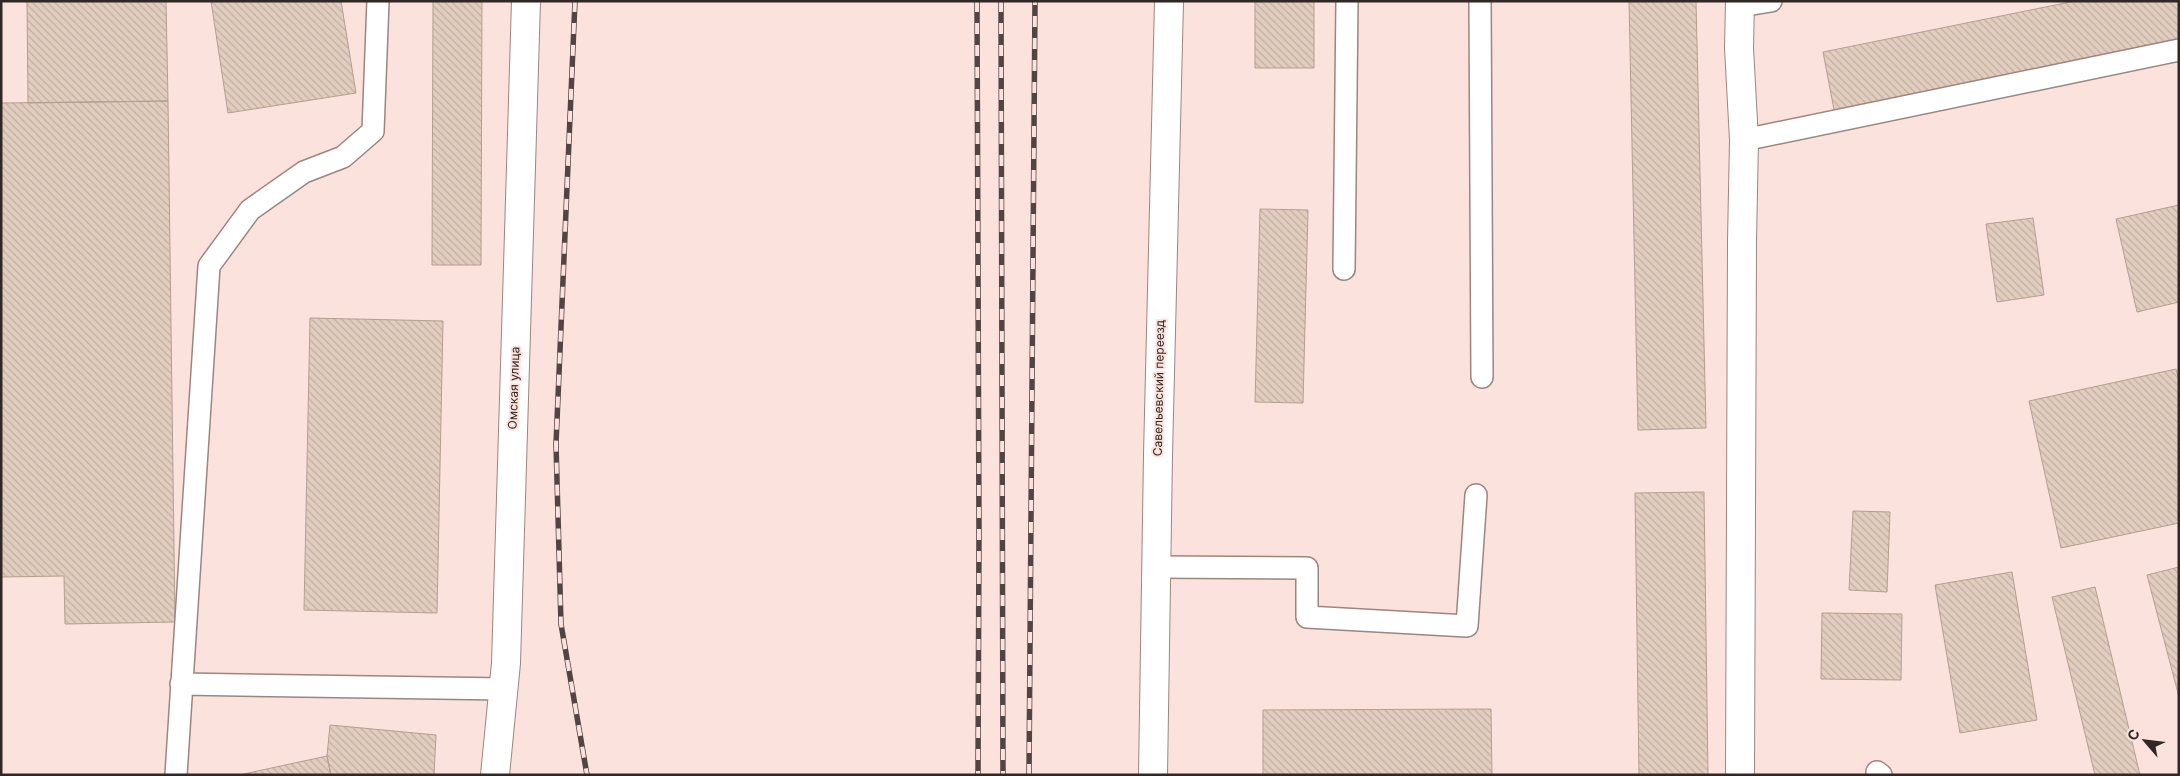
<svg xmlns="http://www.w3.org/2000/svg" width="2180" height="776" font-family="Inter,sans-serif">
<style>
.building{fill:url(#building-back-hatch);stroke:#b39f92}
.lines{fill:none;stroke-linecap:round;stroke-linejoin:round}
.lane-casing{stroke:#9d8580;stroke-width:24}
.street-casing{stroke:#9d8580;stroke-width:30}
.secondary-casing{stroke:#9d8580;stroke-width:30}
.primary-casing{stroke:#9d8580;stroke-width:30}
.lane{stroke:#fff;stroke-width:21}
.street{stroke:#fff;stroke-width:28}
.secondary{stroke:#fff;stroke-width:28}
.primary{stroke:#fff;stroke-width:28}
.rail-casing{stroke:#514442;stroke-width:5.5}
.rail{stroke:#fce2dc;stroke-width:4;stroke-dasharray:11;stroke-linecap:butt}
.labels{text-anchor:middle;stroke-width:4;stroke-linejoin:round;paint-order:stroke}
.street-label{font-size:12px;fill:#312725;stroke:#fce2dc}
</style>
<defs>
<pattern id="building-back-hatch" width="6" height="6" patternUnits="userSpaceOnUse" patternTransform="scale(1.25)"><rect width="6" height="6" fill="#e2cdbf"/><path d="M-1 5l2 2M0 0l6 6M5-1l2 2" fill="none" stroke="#c2b0a4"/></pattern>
</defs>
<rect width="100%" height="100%" fill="#fce2dc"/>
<path class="building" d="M 27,1 L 166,1 L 168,101 L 28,103 Z
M 211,1 L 341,1 L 356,93 L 228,113 Z
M 433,1 L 482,1 L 481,265 L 432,265 Z
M 1255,1 L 1314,1 L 1314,68 L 1255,68 Z
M 1629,1 L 1696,1 L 1706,428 L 1638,430 Z
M 2075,1 L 2179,1 L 2179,47 L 1835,115 L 1823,52 Z
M 168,101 L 175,622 L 65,624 L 64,576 L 1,577 L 1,103 Z
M 2179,205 L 2179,302 L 2137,312 L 2116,219 Z
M 1260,209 L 1308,210 L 1303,403 L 1255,402 Z
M 2033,218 L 2044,295 L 1997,302 L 1986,224 Z
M 310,318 L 443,321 L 437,613 L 304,610 Z
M 2176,369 L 2179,381 L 2179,523 L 2061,548 L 2029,401 Z
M 1704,492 L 1708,775 L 1639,775 L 1635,493 Z
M 1853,511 L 1890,512 L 1887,592 L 1849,590 Z
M 2179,567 L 2179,697 L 2147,575 Z
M 2012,572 L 2037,720 L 1960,733 L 1935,585 Z
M 2095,587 L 2140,775 L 2095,775 L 2052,597 Z
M 1822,613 L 1902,614 L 1901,680 L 1821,679 Z
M 1491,709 L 1492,775 L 1263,775 L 1263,710 Z
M 330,725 L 436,735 L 434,775 L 331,775 L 327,756 Z
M 327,756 L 331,775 L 239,775 Z"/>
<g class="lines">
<defs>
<path id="lane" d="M 1480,1 L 1482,377
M 1740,6 L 1771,1
M 1744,140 L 2179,50
M 1344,269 L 1347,1
M 1156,567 L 1307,568 L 1307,617 L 1467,626 L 1476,495
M 181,684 L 504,689
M 1877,772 L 1881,775
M 176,775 L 209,266 L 250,210 L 304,172 L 343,157 L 373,131 L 378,1"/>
<path id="street" d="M 1740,1 L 1739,48 L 1744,140 L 1742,241 L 1740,775"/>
<path id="secondary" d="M 1153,775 L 1158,455 L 1169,1"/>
<path id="primary" d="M 495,775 L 506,663 L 526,1"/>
</defs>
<use href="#lane" class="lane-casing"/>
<use href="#street" class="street-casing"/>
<use href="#secondary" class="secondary-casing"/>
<use href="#primary" class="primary-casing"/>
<use href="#lane" class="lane"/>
<use href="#street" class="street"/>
<use href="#secondary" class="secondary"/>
<use href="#primary" class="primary"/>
<defs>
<path id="rail" d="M 575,1 L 556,444 L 561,624 L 587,775
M 977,1 L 979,534 L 978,775
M 1001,1 L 1003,775
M 1029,775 L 1035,1"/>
</defs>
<use href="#rail" class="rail-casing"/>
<use href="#rail" class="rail"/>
</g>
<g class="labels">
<g class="street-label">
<text transform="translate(514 388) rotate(-88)" y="4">Омская улица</text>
<text transform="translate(1159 388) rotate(-89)" y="4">Савельевский переезд</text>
</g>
</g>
<rect width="2180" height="776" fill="none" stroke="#312725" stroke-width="5"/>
<g transform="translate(2145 741) rotate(298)" stroke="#fce2dc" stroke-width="4" paint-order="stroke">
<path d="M0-4L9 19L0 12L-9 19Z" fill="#312725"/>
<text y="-8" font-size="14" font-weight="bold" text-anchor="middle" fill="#312725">С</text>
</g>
</svg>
